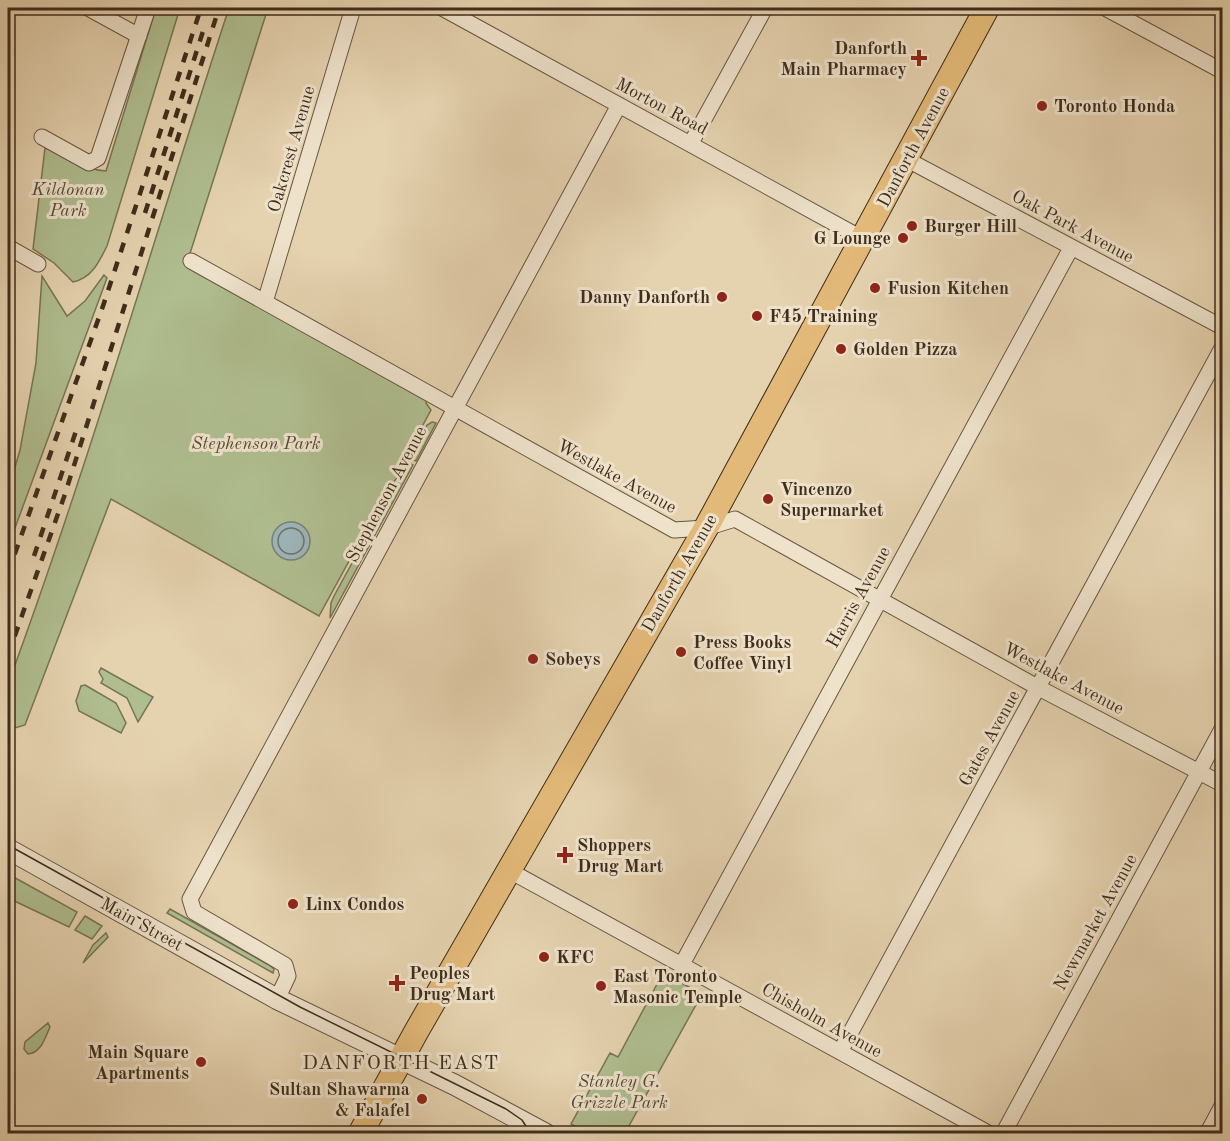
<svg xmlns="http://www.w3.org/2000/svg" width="1230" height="1141" font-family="'Old Standard TT',serif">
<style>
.green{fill:#afbd8f;stroke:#777555;stroke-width:1.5}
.water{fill:#9cb4b7;stroke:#777e79;stroke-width:1.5}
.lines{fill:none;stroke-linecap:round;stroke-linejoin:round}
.shore{stroke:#6e7069;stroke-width:1.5}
.minor-casing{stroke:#685640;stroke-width:17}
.tertiary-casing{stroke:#685640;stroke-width:22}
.primary-casing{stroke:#3f2d1b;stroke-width:26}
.minor{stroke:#eee2cb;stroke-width:15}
.tertiary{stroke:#eee2cb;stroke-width:20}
.primary{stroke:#e2b978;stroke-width:24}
.tram{stroke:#3f2d1b;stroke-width:1.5}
.rail{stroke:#3f2d1b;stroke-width:4.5;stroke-dasharray:10 10;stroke-linecap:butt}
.poi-dot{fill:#8f2418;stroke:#eee2cb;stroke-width:2}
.labels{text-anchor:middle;stroke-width:6;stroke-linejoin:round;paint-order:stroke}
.poi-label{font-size:18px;font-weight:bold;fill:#3f2d1b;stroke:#eee2cb;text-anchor:start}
.street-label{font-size:18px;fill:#3f2d1b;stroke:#eee2cb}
.park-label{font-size:18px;font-style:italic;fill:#554a32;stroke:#eee2cb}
.neighbourhood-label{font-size:20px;letter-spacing:1.5px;fill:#3f2d1b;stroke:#eee2cb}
</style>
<rect width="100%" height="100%" fill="#e5d2af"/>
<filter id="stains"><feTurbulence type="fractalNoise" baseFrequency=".00333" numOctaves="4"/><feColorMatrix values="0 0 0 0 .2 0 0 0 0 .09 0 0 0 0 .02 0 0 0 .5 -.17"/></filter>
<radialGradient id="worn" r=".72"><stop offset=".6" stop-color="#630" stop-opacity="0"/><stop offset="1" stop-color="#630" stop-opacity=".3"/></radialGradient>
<path class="green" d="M 156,8 L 180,8 L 107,246 C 99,262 92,278 73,282 L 54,263 L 33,249 L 45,148 C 67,153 83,170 106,171 Z
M 229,8 L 268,8 L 186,266 L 427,400 L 426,403 L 431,410 L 398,471 L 397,478 L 390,486 L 319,616 L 111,499 L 25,725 L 8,730 L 8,684 C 90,462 155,233 229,8 Z
M 104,275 L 107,278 L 8,547 L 8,491 L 20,450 L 36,363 L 42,276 L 67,316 L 85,301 Z
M 432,422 L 436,423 L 416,461 L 409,458 L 427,425 Z
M 407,462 L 413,465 L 330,618 L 331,603 L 334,596 L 392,490 L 401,480 Z
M 101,668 L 153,697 L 138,722 L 127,698 L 101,683 L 103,679 L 99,672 Z
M 85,685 L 116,703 L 126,723 L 121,733 L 79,711 L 76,701 L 81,686 Z
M 8,874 L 77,912 L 69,927 L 8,898 Z
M 170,909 L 269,965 L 274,969 L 273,973 L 167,913 Z
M 85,916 L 102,926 L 92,939 L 75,930 Z
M 106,933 L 108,937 L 83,963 L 93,945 Z
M 663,973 L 702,994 L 625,1133 L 588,1133 L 571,1124 L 610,1053 L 618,1057 Z
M 48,1023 L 50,1027 C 45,1038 41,1053 28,1054 L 24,1049 L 25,1042 Z"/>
<path class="water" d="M272 541a19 19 0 1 1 38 0a19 19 0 1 1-38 0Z"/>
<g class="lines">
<path class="shore" d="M278 541a13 13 0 1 1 26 0a13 13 0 1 1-26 0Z"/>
<defs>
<path id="minor" d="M 88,8 L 139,36
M 442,8 L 863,239
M 1105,8 L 1222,71
M 42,137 L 89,163 L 98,158 L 148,8
M 691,143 L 765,8
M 906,159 L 1222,327
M 8,247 L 38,264
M 191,261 L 674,530 L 706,528 L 735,519 L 1039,688 L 1222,784
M 265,302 L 353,8
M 510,871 L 990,1134
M 681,966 L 1071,248
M 277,999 L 288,976 L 285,965 L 194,912 L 190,899 L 619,105
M 840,1052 L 1222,348
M 1003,1134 L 1222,729
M 1207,1134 L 1222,1106"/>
<path id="tertiary" d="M 8,849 L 277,999 L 455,1085 L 546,1134"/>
<path id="primary" d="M 360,1134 L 416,1032 L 706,528 L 987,8"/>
</defs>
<use href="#minor" class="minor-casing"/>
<use href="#tertiary" class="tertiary-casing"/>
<use href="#primary" class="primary-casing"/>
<use href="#minor" class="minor"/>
<use href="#tertiary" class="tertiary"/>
<use href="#primary" class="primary"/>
<path class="tram" d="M 8,845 L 300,1007 L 506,1109 L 522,1120 L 531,1134"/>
<path class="rail" d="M 145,213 L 205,25
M 34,556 L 77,428
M 8,573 L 103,306 L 201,8
M 8,655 L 64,497 L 219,8"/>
</g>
<g class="poi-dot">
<path d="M916 49h6v6h6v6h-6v6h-6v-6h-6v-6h6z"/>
<circle cx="1042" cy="106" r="6"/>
<circle cx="912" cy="226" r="6"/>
<circle cx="903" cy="238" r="6"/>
<circle cx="875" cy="288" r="6"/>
<circle cx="722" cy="297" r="6"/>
<circle cx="757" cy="316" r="6"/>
<circle cx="841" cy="349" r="6"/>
<circle cx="768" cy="499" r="6"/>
<circle cx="681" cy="652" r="6"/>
<circle cx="533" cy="659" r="6"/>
<path d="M562 846h6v6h6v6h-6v6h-6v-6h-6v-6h6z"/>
<circle cx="293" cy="904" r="6"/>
<circle cx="544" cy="957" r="6"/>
<path d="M394 974h6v6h6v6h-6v6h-6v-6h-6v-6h6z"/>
<circle cx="601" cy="986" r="6"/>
<circle cx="201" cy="1062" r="6"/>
<circle cx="422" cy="1099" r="6"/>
</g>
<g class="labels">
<g class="poi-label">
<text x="907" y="54" text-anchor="end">Danforth<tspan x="907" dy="21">Main Pharmacy</tspan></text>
<text x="1054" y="112">Toronto Honda</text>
<text x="924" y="232">Burger Hill</text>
<text x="891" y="244" text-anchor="end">G Lounge</text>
<text x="887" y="294">Fusion Kitchen</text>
<text x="710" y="303" text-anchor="end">Danny Danforth</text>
<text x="769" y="322">F45 Training</text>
<text x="853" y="355">Golden Pizza</text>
<text x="780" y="495">Vincenzo<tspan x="780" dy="21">Supermarket</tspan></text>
<text x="693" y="648">Press Books<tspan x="693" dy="21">Coffee Vinyl</tspan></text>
<text x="545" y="665">Sobeys</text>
<text x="577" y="851">Shoppers<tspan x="577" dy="21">Drug Mart</tspan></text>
<text x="305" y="910">Linx Condos</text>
<text x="556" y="963">KFC</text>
<text x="409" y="979">Peoples<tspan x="409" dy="21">Drug Mart</tspan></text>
<text x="613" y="982">East Toronto<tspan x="613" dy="21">Masonic Temple</tspan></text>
<text x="189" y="1058" text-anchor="end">Main Square<tspan x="189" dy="21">Apartments</tspan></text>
<text x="410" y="1095" text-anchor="end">Sultan Shawarma<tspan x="410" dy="21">&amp; Falafel</tspan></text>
</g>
<g class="street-label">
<text transform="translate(662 106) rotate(28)" y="6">Morton Road</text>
<text transform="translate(913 147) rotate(-62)" y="6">Danforth Avenue</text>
<text transform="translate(291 149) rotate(-74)" y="6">Oakcrest Avenue</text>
<text transform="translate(1073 226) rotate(28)" y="6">Oak Park Avenue</text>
<text transform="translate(617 476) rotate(29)" y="6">Westlake Avenue</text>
<text transform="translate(386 494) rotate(-62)" y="6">Stephenson Avenue</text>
<text transform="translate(679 573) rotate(-60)" y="6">Danforth Avenue</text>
<text transform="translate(858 597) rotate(-61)" y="6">Harris Avenue</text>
<text transform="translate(1064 678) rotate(28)" y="6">Westlake Avenue</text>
<text transform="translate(989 738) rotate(-61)" y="6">Gates Avenue</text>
<text transform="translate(1095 922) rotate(-61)" y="6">Newmarket Avenue</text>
<text transform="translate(142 924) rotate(29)" y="6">Main Street</text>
<text transform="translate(822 1020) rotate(29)" y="6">Chisholm Avenue</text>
</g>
<g class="park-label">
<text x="68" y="195">Kildonan<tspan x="68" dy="21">Park</tspan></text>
<text x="256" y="449">Stephenson Park</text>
<text x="619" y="1087">Stanley G.<tspan x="619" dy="21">Grizzle Park</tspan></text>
</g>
<g class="neighbourhood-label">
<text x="401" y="1069">DANFORTH EAST</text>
</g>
</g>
<rect width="1230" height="1141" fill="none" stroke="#e5d2af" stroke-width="30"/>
<rect x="9" y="9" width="1212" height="1123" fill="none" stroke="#3f2d1b" stroke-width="3"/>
<rect x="15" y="15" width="1200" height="1111" fill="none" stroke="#3f2d1b" stroke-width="1.5"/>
<rect width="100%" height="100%" filter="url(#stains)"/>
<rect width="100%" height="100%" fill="url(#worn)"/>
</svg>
